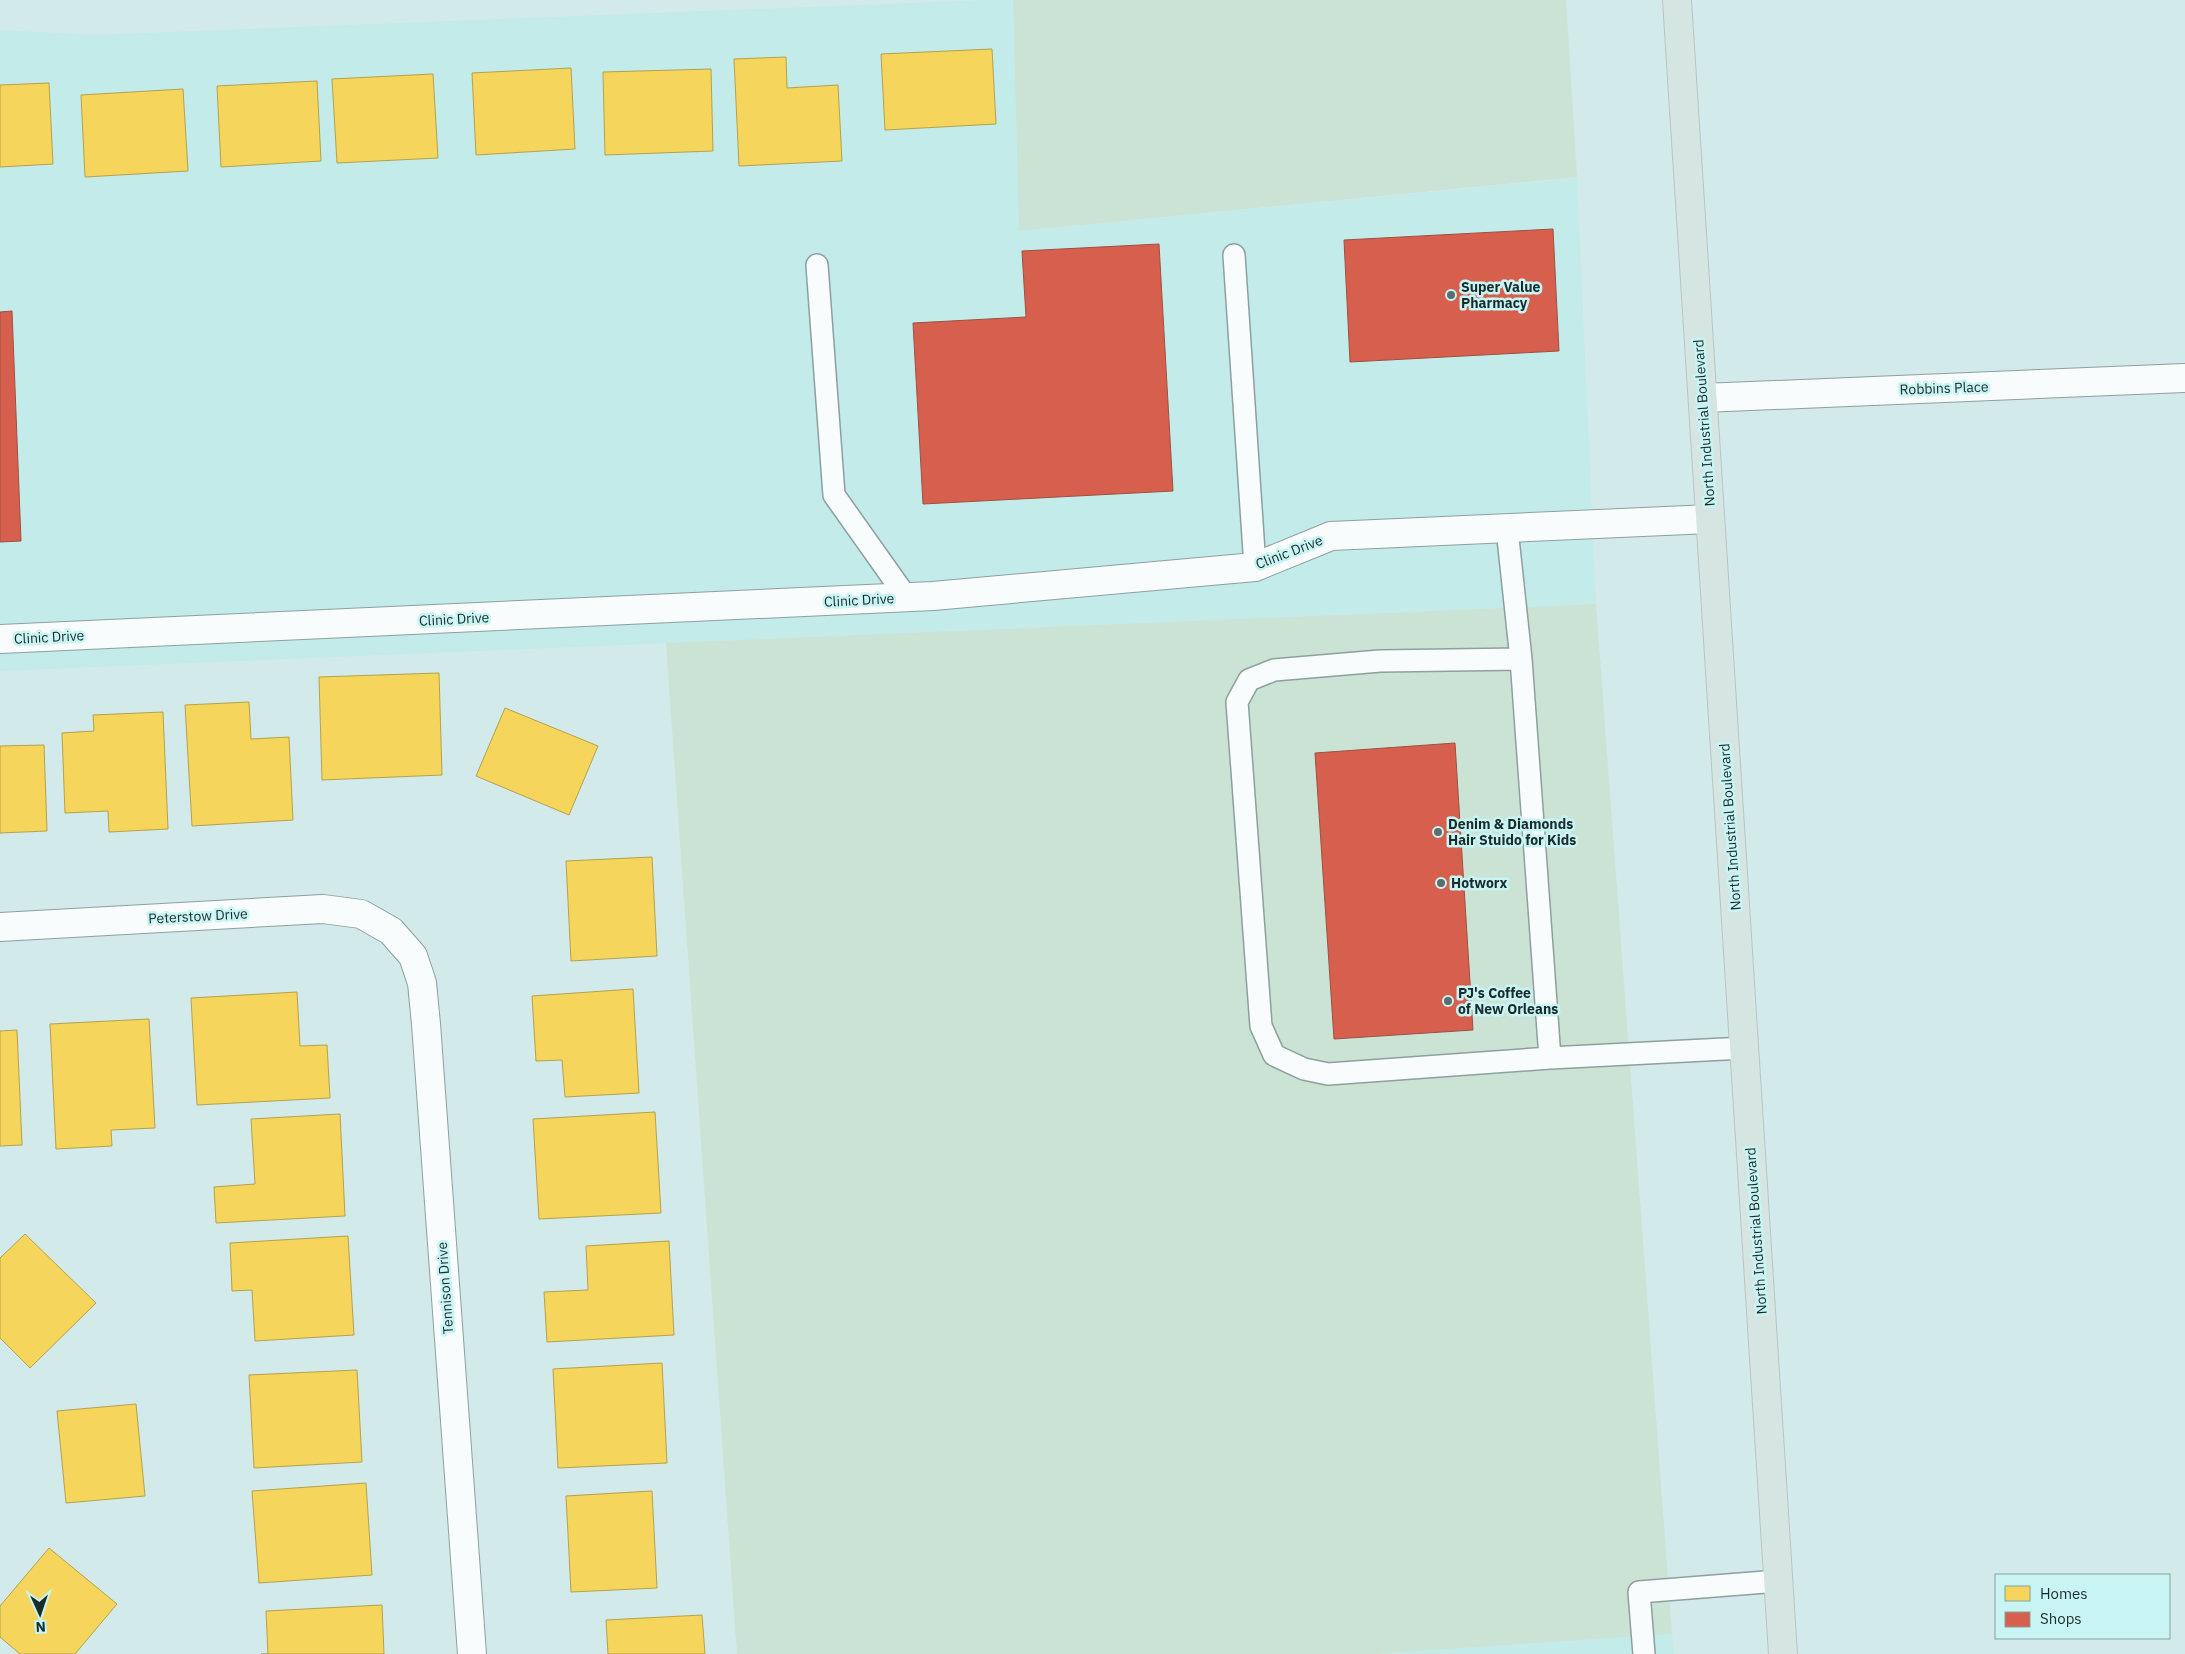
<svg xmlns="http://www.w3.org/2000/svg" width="2185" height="1654" font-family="'IBM Plex Sans',sans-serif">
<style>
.built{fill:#c2ebea}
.green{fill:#cae3d5}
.homes{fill:#f6d55c;stroke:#b4a24d}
.shops{fill:#d6604d;stroke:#9e5043}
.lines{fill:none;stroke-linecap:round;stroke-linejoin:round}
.service-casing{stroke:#8da09f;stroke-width:24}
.minor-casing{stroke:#8da09f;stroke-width:30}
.primary-casing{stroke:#b9c5c5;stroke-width:30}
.service{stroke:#f8fcfc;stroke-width:21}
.minor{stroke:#f8fcfc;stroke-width:28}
.primary{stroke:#d5e5e1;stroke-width:28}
.poi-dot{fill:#5a6e6e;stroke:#c8f4f3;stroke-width:2}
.labels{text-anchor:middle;stroke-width:5;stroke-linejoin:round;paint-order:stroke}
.poi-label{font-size:14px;font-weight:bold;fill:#1a2b2b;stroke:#c8f4f3;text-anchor:start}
.street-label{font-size:14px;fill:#1a2b2b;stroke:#c8f4f3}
</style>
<rect width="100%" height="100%" fill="#d2eae9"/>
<path class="built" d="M 989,0 L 1013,0 L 1019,231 L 1577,178 L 1596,604 L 0,671 L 0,30 L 94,35 Z
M 1672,1634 L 1674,1654 L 1375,1654 Z"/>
<path class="green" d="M 1013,0 L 1566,0 L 1577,177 L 1019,231 Z
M 1596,604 L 1672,1634 L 1375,1654 L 737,1654 L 666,643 Z"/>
<path class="homes" d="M 992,49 L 996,124 L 885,130 L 881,54 Z
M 786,57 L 787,88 L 838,85 L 842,161 L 739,166 L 734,59 Z
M 571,68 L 575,149 L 476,155 L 472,73 Z
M 711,69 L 713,151 L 605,155 L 603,72 Z
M 433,74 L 438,158 L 337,163 L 332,79 Z
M 317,81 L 321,161 L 221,167 L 217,86 Z
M 49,83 L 53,164 L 0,167 L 0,85 Z
M 183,89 L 188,171 L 85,177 L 81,95 Z
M 439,673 L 442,775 L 322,780 L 319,677 Z
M 249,702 L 251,739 L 289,737 L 293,820 L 192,826 L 185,705 Z
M 505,708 L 598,746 L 569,815 L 476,776 Z
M 163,712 L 168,829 L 109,832 L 108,811 L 65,813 L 62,733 L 94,731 L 93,715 Z
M 44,745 L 47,831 L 0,833 L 0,746 Z
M 652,857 L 657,956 L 571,961 L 566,861 Z
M 633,989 L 639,1093 L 565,1097 L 562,1060 L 536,1061 L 532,996 Z
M 297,992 L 300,1046 L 327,1045 L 330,1098 L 197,1105 L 191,998 Z
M 149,1019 L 155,1128 L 111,1130 L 112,1146 L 56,1149 L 50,1024 Z
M 17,1030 L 22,1145 L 0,1146 L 0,1031 Z
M 655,1112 L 661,1213 L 539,1219 L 533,1119 Z
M 340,1114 L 345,1216 L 216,1223 L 214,1187 L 255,1184 L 251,1119 Z
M 25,1234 L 96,1303 L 30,1368 L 0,1338 L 0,1258 Z
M 348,1236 L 354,1335 L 255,1341 L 252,1290 L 232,1291 L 230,1243 Z
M 669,1241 L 674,1335 L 547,1342 L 544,1292 L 588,1290 L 586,1246 Z
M 662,1363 L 667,1463 L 558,1468 L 553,1369 Z
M 357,1370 L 362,1462 L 254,1468 L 249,1375 Z
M 136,1404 L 145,1496 L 66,1503 L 57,1411 Z
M 366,1483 L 372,1575 L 259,1583 L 252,1491 Z
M 652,1491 L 657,1588 L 571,1592 L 566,1496 Z
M 49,1548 L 117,1604 L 75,1654 L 20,1654 L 0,1637 L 0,1606 Z
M 382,1605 L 384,1654 L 261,1654 L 268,1654 L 266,1611 Z
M 702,1615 L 705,1654 L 608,1654 L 606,1620 Z"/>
<path class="shops" d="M 1553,229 L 1559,351 L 1350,362 L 1344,240 Z
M 1159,244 L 1173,491 L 923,504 L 913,323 L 1026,317 L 1022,251 Z
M 12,311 L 21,541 L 0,542 L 0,312 Z
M 1455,743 L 1473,1030 L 1334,1039 L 1315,753 Z"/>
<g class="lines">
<defs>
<path id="service" d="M 1234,255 L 1255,567
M 817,265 L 834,495 L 907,598
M 1507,529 L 1521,659 L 1380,661 L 1274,670 L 1249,680 L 1237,702 L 1261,1026 L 1274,1055 L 1304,1069 L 1328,1074 L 1550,1058 L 1744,1048
M 1521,659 L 1550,1058
M 1644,1654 L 1639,1592 L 1778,1581"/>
<path id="minor" d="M 1703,398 L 2185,378
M 0,639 L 933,596 L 1255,567 L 1331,536 L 1710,519
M 0,927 L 323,909 L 361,914 L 391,931 L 413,956 L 422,983 L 426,1024 L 472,1654"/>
<path id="primary" d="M 1677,0 L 1783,1654"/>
</defs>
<use href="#service" class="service-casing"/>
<use href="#minor" class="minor-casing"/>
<use href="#primary" class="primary-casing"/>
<use href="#service" class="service"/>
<use href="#minor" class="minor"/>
<use href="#primary" class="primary"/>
</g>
<g class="poi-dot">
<circle cx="1451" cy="295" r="5"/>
<circle cx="1438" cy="832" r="5"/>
<circle cx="1441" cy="883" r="5"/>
<circle cx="1448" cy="1001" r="5"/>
</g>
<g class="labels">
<g class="poi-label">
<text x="1461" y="292">Super Value<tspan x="1461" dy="16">Pharmacy</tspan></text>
<text x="1448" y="829">Denim &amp; Diamonds<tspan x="1448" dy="16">Hair Stuido for Kids</tspan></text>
<text x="1451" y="888">Hotworx</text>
<text x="1458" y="998">PJ's Coffee<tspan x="1458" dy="16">of New Orleans</tspan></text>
</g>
<g class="street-label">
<text transform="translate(1944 388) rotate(-2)" y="5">Robbins Place</text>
<text transform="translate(1704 423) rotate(-94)" y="5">North Industrial Boulevard</text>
<text transform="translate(1289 552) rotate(-21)" y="5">Clinic Drive</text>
<text transform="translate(859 600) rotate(-3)" y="5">Clinic Drive</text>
<text transform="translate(454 619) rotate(-3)" y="5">Clinic Drive</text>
<text transform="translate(49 637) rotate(-3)" y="5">Clinic Drive</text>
<text transform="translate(1730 827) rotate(-94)" y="5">North Industrial Boulevard</text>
<text transform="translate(198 916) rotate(-3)" y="5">Peterstow Drive</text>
<text transform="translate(1756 1231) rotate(-94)" y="5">North Industrial Boulevard</text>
<text transform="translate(445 1288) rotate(-94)" y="5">Tennison Drive</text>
</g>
</g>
<rect x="1995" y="1574" width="175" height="65" fill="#c8f4f3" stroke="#82a4a3"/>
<rect x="2005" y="1586" width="25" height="15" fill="#f6d55c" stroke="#82a4a3"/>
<text x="2040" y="1599" font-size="15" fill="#1a2b2b">Homes</text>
<rect x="2005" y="1612" width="25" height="15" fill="#d6604d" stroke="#82a4a3"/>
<text x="2040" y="1624" font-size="15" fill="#1a2b2b">Shops</text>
<g transform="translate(40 1614) rotate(177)" stroke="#c8f4f3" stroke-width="4" paint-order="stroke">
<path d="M0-4L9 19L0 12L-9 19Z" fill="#1a2b2b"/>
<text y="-8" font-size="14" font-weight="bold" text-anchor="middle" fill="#1a2b2b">N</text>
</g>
</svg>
